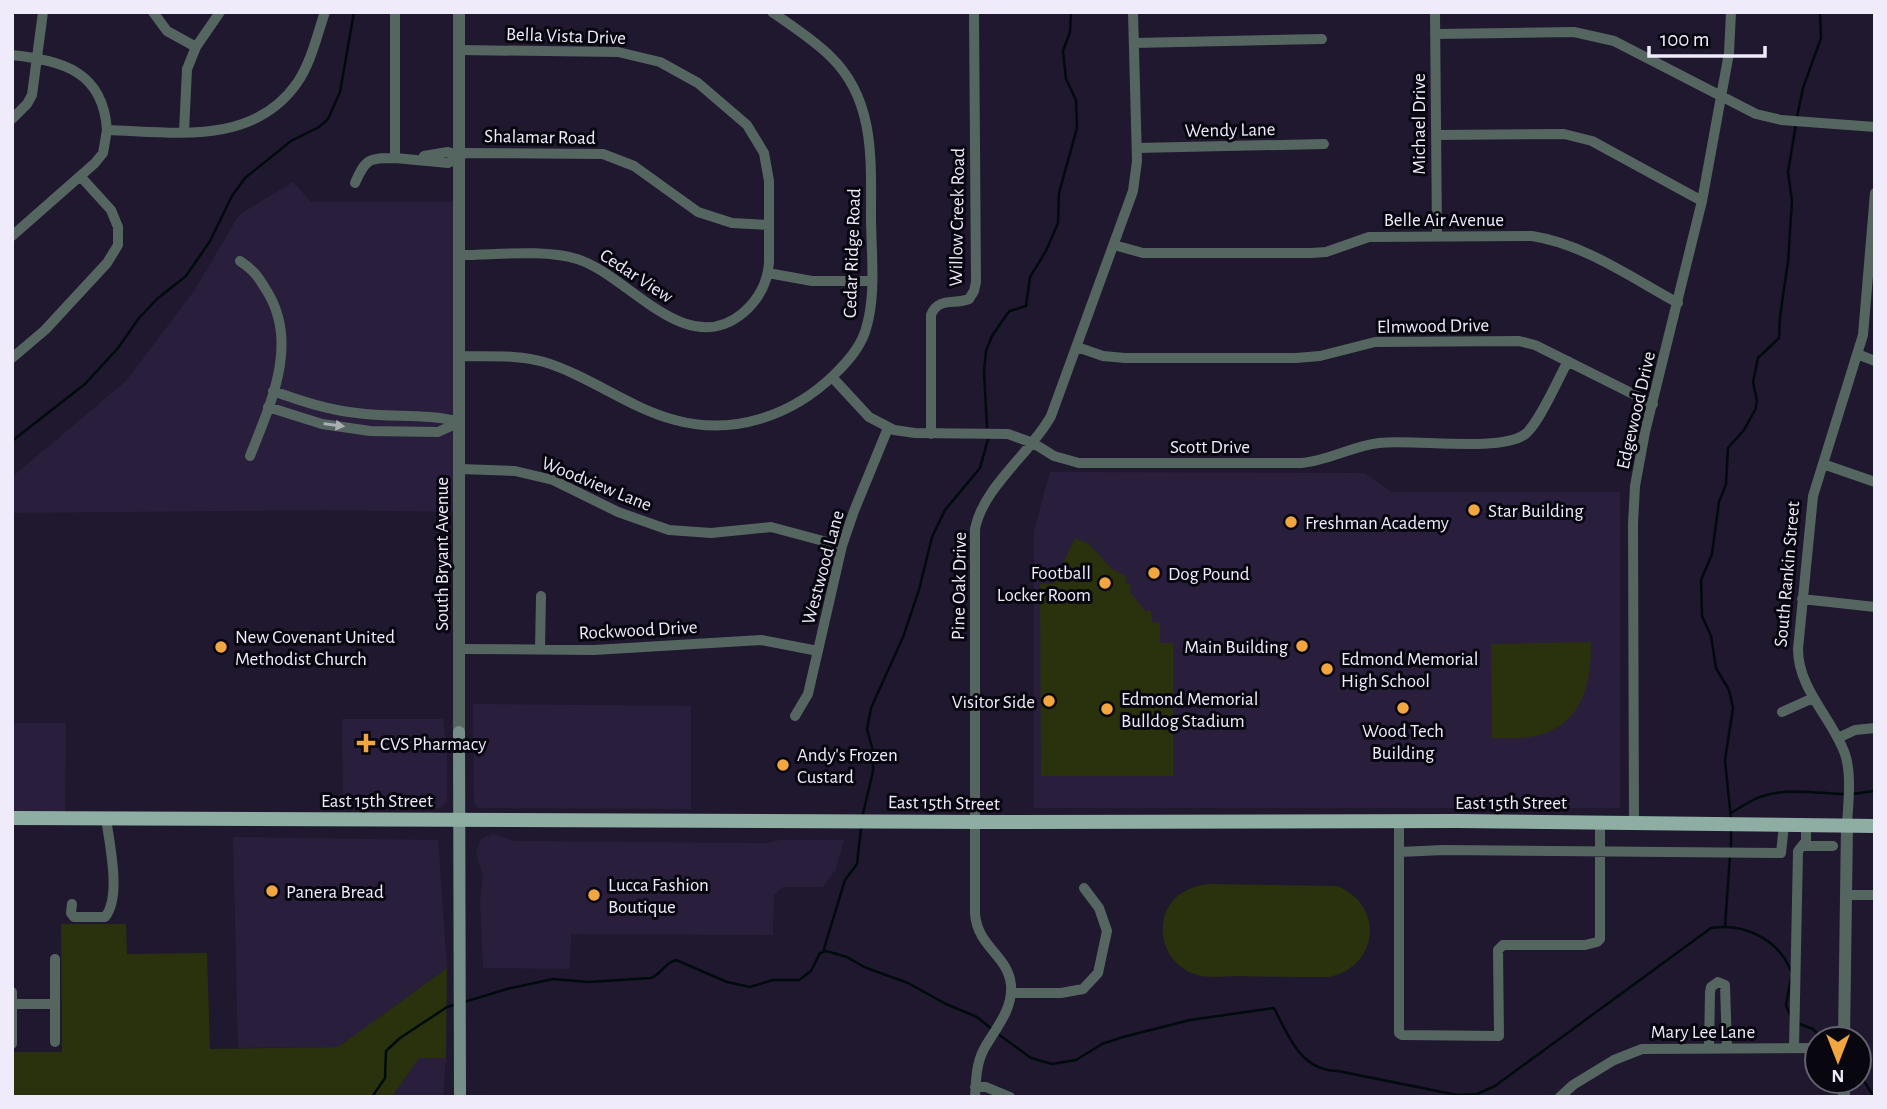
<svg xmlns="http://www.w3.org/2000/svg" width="1887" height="1109" font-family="'Alegreya Sans',sans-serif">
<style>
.built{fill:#291f3c}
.green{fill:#29320c}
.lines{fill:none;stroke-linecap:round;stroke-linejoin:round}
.stream{stroke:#000b0d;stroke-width:2.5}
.minor{stroke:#556560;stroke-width:10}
.tertiary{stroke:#556560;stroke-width:12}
.secondary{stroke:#758e87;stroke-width:12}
.primary{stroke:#8eaea4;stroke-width:14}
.oneway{fill:#aaafb5}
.poi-dot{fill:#f1a640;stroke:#08060f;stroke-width:2.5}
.labels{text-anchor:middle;stroke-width:6;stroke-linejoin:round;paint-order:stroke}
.street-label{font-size:19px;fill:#efebfb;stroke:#08060f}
.poi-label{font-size:19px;fill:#efebfb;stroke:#08060f;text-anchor:start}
</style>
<rect width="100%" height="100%" fill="#1f182f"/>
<path class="built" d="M 293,182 L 311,202 L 460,202 L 461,512 L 323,510 L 12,513 L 12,477 L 126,381 L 194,291 L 239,215 Z
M 1050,472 L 1364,473 L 1392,492 L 1620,492 L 1620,808 L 1034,808 L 1034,530 Z
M 473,704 L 691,706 L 691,809 L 478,808 L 474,803 Z
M 342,719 L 443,719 L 447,750 L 447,802 L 440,808 L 343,808 Z
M 12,723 L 66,723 L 65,818 L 12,818 Z
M 493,834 L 514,841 L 766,843 L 780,840 L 844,840 L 836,869 L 823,887 L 783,887 L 774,895 L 773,935 L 571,934 L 570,969 L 483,968 L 480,901 L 483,876 L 476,853 L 481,839 Z
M 233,837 L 438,840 L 447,968 L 338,1047 L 238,1048 Z
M 419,1058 L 446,1058 L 443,1097 L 392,1097 Z"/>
<path class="green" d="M 1075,538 L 1089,544 L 1112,569 L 1127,577 L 1125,583 L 1131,585 L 1130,592 L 1145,611 L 1151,611 L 1152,622 L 1160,623 L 1160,643 L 1173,643 L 1173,776 L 1041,776 L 1040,584 L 1053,584 Z
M 1591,642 C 1591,687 1582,728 1530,737 C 1517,739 1504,738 1492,738 L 1491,644 Z
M 1209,884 L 1337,886 C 1385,905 1379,967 1329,977 C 1299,977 1268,977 1237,976 C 1224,976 1207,979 1194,974 C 1169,965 1156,937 1166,912 C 1174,894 1190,886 1209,884 Z
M 61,924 L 126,924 L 127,954 L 207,953 L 210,1049 L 338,1047 L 447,968 L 446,1058 L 419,1058 L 392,1097 L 12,1097 L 12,1052 L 62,1052 Z"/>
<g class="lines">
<path class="stream" d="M 1797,117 L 1803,88 L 1821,38 L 1820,12
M 987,427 L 984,372 L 986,351 L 992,336 L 1007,314 L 1010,311 L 1026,306 L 1030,277 L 1046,251 L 1058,223 L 1059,193 L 1077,128 L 1076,100 L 1066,79 L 1063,51 L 1070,32 L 1071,12
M 12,441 L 85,384 L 118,348 L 139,318 L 157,299 L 186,276 L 210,241 L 232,196 L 245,178 L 291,141 L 319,127 L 328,119 L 340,92 L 354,12
M 1852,794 L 1875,791
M 1731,813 C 1739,808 1747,803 1755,799 C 1781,787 1816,793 1844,794
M 862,818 L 873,771 L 873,751 L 867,729 L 871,708 L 903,637 L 919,590 L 932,537 L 945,510 L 980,468 L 988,439
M 1731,819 L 1725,760 L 1733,708 L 1729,690 L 1716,668 L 1711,636 L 1702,616 L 1701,580 L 1712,554 L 1719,502 L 1726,484 L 1728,448 L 1744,430 L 1755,410 L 1757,401 L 1753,382 L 1758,358 L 1779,338 L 1780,316 L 1788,262 L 1792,201 L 1788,172 L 1796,124
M 1731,850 L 1731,829
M 1725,926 L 1730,856
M 823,952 L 826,951 L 847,957 L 864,967 L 908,983 L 946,1004 L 977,1017 L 993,1030
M 464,1002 L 507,989 L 553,979 L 588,982 L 651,978 C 662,974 665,962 676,960 L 727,982 L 750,987 L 773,980 L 799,980 L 811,971 L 820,953 L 823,952 L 845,880 L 857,864 L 861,828
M 1790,1015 L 1786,1005 L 1791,978
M 1797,1023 L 1813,1029 L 1822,1039
M 998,1034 L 1031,1058 L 1052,1064 L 1076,1060 L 1102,1044 L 1123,1037 L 1190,1020 L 1274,1008 C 1289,1037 1301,1071 1338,1071 L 1457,1095 L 1477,1094 L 1495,1086 L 1711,928 C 1745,923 1778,939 1791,971
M 1859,1073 L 1874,1097
M 372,1097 L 385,1078 L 386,1051 L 400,1038 L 447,1007 L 454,1005"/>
<path class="minor" d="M 153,12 L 167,31 L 196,47
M 395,12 L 395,158 L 448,163 L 461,156
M 1435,12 L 1437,236
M 1435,34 L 1574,32 L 1614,41 L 1756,114 L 1781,120 L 1875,127
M 1134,43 L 1322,39
M 459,50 L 618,52 L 660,62 L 698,83 L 747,125 L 764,153 L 769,181 L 769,262 C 768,282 758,300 743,313 C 685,361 629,275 577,259 C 543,249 496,255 460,255
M 12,55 C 63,61 103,71 107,130 C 175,132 253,146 297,83 C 311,63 317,35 325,12
M 12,119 L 27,104 L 32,95 L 43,12
M 184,132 L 187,69 L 196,47 L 220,12
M 1436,135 L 1564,134 L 1592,141 L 1702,201
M 1137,148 L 1324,144
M 461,153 L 603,154 L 634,166 L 698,212 L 732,223 L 769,225
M 424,156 L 448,152 L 461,156
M 355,183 C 366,158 369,158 395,158
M 12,236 L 95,163 L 103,153 L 107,130
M 1114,245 L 1143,253 L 1311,253 L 1326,252 L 1369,237 L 1532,236 C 1584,244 1632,278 1678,303
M 240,261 C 255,271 259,278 268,293 C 299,345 270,405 250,456
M 768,273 L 812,281 L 871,281
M 1077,347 L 1103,356 L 1125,358 L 1296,358 L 1320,356 L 1375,342 L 1519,341 L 1535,345 L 1653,404
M 1857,354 L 1875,361
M 460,356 C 488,357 517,354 544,362 C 590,376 629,408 675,420 C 733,436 792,416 835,374 C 847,362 859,349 865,332 C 877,296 871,253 871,216 C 871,159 875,100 831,57 C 814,40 792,26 772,12
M 12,358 L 45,330 L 107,263 L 118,245 L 118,227 L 111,210 L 81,177
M 832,377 L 869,417 L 894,430 L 915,433 L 1008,434 L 1033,443 L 1054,456 L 1079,463 L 1301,463 C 1328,461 1352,446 1379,443 C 1414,439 1498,452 1524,435 C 1538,426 1559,377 1568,361
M 273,391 C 301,401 328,410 357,413 C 392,418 426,413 460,422
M 268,407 L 322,424 L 370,431 L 438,432 L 460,422
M 931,434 L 931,315 C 938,297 954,305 969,299 L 974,291 L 976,282 L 974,12
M 1823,464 L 1875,482
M 460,469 L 515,471 L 553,480 L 618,512 L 669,530 L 711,533 L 771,527 L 842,546
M 1802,599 L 1875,607
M 460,649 L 594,650 L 761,640 L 818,651
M 540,649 L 541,596
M 1782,712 L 1813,698
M 795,716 L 808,694 L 842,546 L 854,511 L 888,428
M 1838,738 L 1855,730 L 1875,728
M 1399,821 L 1399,1033 L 1402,1035 L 1499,1036 L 1498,950 L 1503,945 L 1585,945 L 1597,942 L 1600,939 L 1600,822
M 1634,822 L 1633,524 L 1635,486 L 1645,432 L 1702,201 L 1729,53 L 1731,12
M 1847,826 C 1848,804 1852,775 1845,754 C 1832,718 1798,689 1798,649 L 1813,496 L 1863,335 L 1875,193
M 1803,846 L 1833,846
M 1400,852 L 1443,850 L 1781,853 L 1784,825
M 1847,895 L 1875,895
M 72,904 L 71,913 L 74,917 L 105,917 C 122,897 109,842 106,818
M 55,959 L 55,1042
M 12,992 L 12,1044
M 1011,993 L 1061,993 L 1083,989 L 1098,973 L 1107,931 L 1099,908 L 1084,888
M 12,1004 L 55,1004
M 1709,1048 L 1710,992 L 1711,987 L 1718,982 L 1725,985 L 1727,1048
M 1794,1048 L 1798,851 L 1806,841 L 1806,826
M 975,1087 L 986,1087 L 1010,1097
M 975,1097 C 976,1080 976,1064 984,1049 C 995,1029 1013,1010 1011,985 C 1008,955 978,948 975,914 L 975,529 C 983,487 1031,453 1051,416 L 1133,191 L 1137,161 L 1133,12
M 1560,1097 L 1573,1085 L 1614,1060 L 1642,1049 L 1817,1048"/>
<path class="tertiary" d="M 459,12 L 459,732
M 1844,1039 L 1847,826
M 1844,1097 L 1844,1081"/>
<path class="secondary" d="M 459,732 L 460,1097"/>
<path class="primary" d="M 12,818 L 985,822 L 1457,821 L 1875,826"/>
</g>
<defs><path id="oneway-solid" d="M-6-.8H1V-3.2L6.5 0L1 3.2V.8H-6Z" transform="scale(1.75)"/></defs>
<use class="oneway" href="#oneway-solid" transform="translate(334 425) rotate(8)"/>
<g class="poi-dot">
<circle cx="1474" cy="510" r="7"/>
<circle cx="1291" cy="522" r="7"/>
<circle cx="1154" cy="573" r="7"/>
<circle cx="1105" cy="583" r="7"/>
<circle cx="1302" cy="646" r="7"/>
<circle cx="221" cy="647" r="7"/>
<circle cx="1327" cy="669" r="7"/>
<circle cx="1049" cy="701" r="7"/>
<circle cx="1403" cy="708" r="7"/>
<circle cx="1107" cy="709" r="7"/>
<path d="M362.5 732.5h7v7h7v7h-7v7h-7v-7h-7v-7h7z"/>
<circle cx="783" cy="765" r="7"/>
<circle cx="272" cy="891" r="7"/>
<circle cx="594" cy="895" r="7"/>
</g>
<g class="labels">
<g class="street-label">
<text transform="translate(566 35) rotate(2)" y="7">Bella Vista Drive</text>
<text transform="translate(1418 124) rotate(-90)" y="7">Michael Drive</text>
<text transform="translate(1230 129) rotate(-1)" y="7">Wendy Lane</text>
<text transform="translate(540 136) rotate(1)" y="7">Shalamar Road</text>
<text transform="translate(956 217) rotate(-89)" y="7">Willow Creek Road</text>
<text x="1444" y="226">Belle Air Avenue</text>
<text transform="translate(851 253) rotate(-88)" y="7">Cedar Ridge Road</text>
<text transform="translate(637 275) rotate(33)" y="7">Cedar View</text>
<text transform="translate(1433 325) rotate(-1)" y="7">Elmwood Drive</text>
<text transform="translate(1635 410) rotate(-77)" y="7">Edgewood Drive</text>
<text x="1210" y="453">Scott Drive</text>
<text transform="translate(597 483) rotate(22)" y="7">Woodview Lane</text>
<text transform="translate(441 554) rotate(-90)" y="7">South Bryant Avenue</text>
<text transform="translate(822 567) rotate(-75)" y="7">Westwood Lane</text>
<text transform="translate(1786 574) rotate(-85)" y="7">South Rankin Street</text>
<text transform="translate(958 586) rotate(-89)" y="7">Pine Oak Drive</text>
<text transform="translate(638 629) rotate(-3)" y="7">Rockwood Drive</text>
<text x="377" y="807">East 15th Street</text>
<text transform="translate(944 802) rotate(1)" y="7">East 15th Street</text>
<text x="1511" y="809">East 15th Street</text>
<text x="1703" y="1038">Mary Lee Lane</text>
</g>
<g class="poi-label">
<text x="1488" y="517">Star Building</text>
<text x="1305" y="529">Freshman Academy</text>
<text x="1091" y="579" text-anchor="end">Football<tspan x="1091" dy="22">Locker Room</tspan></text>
<text x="1168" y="580">Dog Pound</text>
<text x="235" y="643">New Covenant United<tspan x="235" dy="22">Methodist Church</tspan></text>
<text x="1288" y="653" text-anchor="end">Main Building</text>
<text x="1341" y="665">Edmond Memorial<tspan x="1341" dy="22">High School</tspan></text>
<text x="1121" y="705">Edmond Memorial<tspan x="1121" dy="22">Bulldog Stadium</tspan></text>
<text x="1035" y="708" text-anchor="end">Visitor Side</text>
<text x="1403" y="737" text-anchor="middle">Wood Tech<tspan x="1403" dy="22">Building</tspan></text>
<text x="380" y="750">CVS Pharmacy</text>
<text x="797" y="761">Andy's Frozen<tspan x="797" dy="22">Custard</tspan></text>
<text x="608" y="891">Lucca Fashion<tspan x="608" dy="22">Boutique</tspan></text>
<text x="286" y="898">Panera Bread</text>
</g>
</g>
<rect width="1887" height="1109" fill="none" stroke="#efebfb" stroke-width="28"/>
<g transform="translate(1838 1060) rotate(180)"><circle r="33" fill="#08060f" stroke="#64626d" stroke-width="2"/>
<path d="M0-5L12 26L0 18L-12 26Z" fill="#f1a640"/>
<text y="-10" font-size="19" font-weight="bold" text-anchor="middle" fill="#efebfb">N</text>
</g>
<path d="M1649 46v10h116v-10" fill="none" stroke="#efebfb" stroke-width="3.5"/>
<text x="1660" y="46" font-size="21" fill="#efebfb" stroke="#08060f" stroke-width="5" paint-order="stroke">100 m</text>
</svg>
